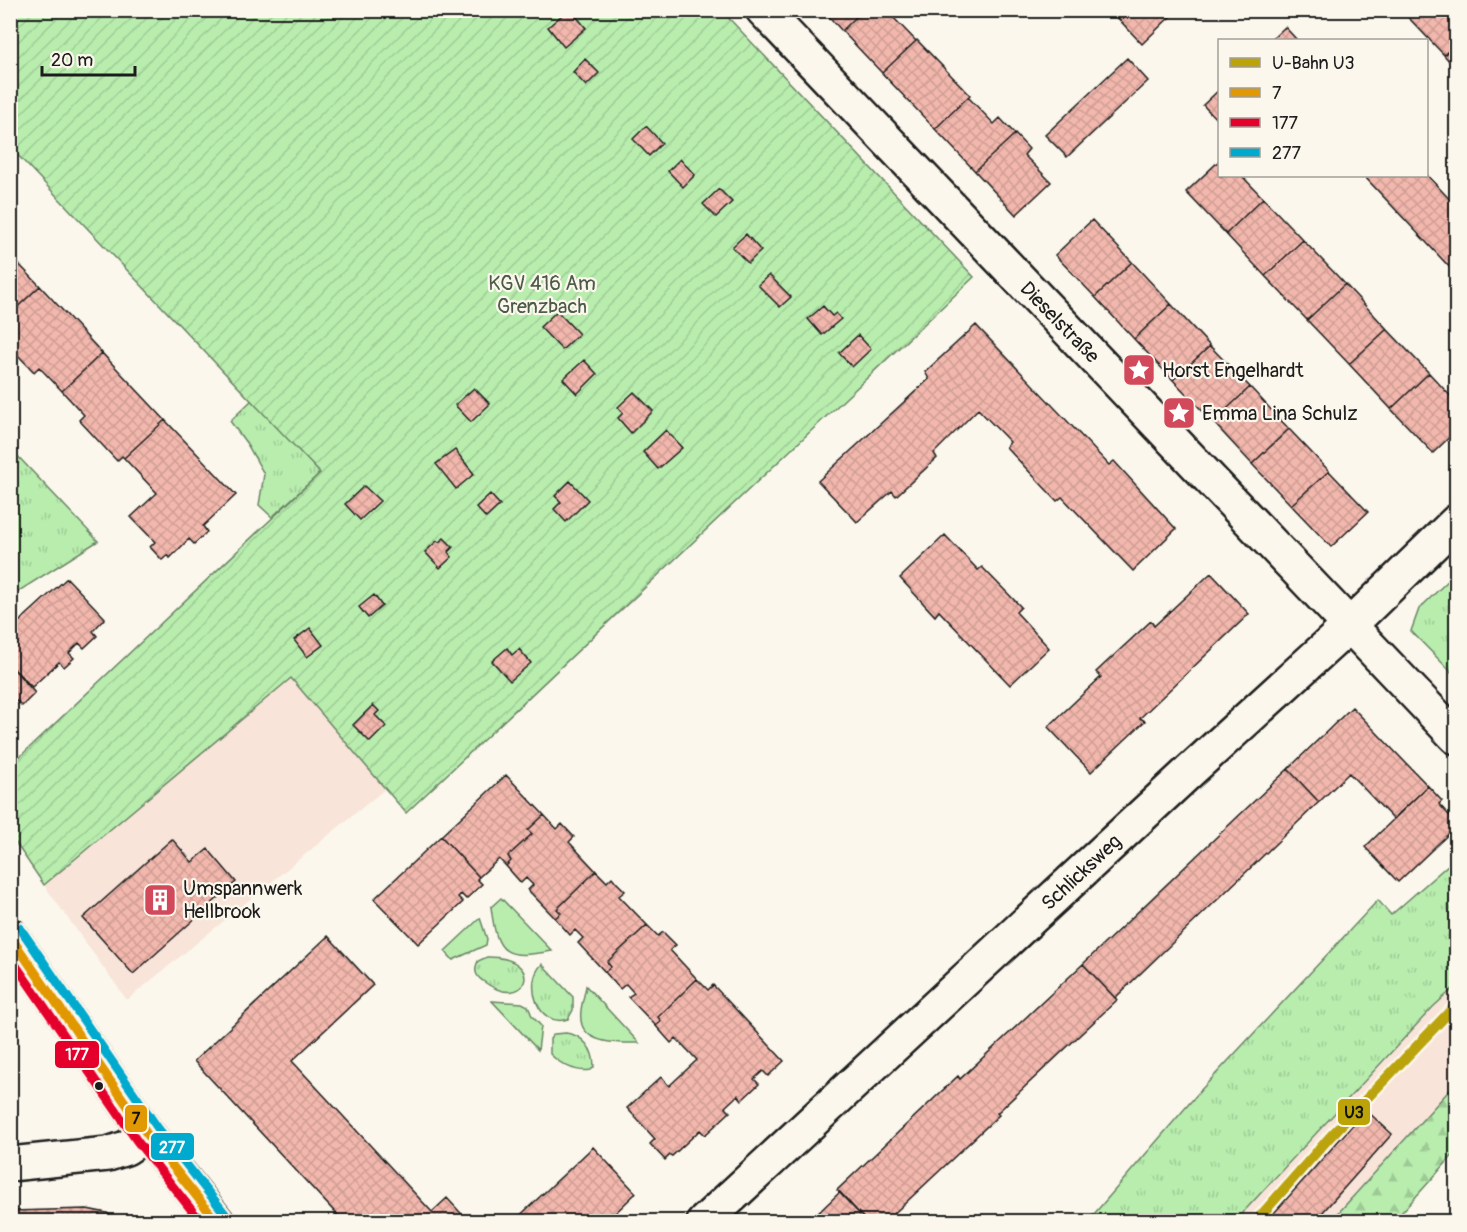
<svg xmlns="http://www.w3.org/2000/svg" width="1467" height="1232" font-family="Pangolin,sans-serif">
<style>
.built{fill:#f8e4d9}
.grass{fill:#b8edae;stroke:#6a8465;stroke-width:1.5}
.forest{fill:url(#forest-firs);stroke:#6a8465;stroke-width:1.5}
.park{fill:url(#park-tufts);stroke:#6a8465;stroke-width:1.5}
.garden{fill:url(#garden-furrows);stroke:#6a8465;stroke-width:1.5}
.building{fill:url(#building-cross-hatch);stroke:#1c1c1c;stroke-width:1.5}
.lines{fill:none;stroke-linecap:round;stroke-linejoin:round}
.minor-casing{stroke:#1c1c1c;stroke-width:38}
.minor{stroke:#fbf7ec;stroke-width:33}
.bus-1-casing{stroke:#fbf7ec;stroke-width:14}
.bus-2-casing{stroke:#fbf7ec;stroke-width:14}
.bus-3-casing{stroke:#fbf7ec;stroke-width:14}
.bus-1{stroke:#e19803;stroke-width:9}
.bus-2{stroke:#e4002b;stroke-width:9}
.bus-3{stroke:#00a9ce;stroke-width:9}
.metro-1-casing{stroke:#fbf7ec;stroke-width:15}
.metro-1{stroke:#bba308;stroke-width:10}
.bus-dot{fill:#1c1c1c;stroke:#fbf7ec;stroke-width:2}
.labels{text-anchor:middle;stroke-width:4.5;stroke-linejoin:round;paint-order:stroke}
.park-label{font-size:20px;fill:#4b5b48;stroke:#fbf7ec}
.street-label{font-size:20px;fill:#1c1c1c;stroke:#fbf7ec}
.poi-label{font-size:20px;fill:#1c1c1c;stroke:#fbf7ec;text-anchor:start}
.line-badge{stroke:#fbf7ec;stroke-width:2}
.badge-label{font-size:16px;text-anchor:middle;font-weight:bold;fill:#fff}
.pale-badge-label{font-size:16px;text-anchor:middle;font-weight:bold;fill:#111}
</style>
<defs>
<pattern id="forest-firs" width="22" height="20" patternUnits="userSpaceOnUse" patternTransform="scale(1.5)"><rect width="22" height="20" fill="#b8edae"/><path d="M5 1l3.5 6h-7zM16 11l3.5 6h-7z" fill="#9ecb95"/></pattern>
<pattern id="park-tufts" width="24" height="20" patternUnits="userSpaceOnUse" patternTransform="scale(1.5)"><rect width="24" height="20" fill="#b8edae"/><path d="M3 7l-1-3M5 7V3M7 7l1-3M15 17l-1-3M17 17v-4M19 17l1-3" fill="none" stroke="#9ecb95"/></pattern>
<pattern id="garden-furrows" width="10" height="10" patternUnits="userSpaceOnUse" patternTransform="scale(1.5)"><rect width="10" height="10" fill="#b8edae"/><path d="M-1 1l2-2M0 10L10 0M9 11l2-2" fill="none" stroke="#9ecb95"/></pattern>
<pattern id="building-cross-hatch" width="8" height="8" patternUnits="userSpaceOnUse" patternTransform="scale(1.5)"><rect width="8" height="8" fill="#f2b7ad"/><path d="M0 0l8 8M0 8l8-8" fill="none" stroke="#cf9d94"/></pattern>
</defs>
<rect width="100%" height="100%" fill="#fbf7ec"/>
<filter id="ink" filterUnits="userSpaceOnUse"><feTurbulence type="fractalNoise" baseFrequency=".0167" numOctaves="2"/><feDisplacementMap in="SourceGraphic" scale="12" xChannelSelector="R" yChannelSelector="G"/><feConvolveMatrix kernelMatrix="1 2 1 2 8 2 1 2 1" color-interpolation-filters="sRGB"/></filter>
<g filter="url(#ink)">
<path class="built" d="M 291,678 L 385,789 L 127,1000 L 44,885 Z
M 1456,986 L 1456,1083 L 1331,1221 L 1235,1222 L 1434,1007 Z"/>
<path class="grass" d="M 501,898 L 552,951 C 505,959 497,956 491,907 Z
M 480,918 L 487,939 L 486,945 L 453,960 L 445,951 Z
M 586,986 L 639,1043 C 622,1043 589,1045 582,1025 C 578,1013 584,998 586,986 Z
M 492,1001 L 522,1003 L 528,1006 L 532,1016 L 541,1026 L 538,1050 Z"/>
<path class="forest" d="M 1456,1083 L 1456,1152 L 1394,1221 L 1331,1221 Z"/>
<path class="park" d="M 253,399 L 320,473 L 272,517 L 259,505 L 264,474 L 247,444 L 230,421 Z
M 11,449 L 98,541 L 11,596 Z
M 1456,573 L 1456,677 L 1411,631 L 1419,609 Z
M 1456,858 L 1456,986 L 1433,1007 L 1235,1221 L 1088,1221 L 1200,1091 L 1378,900 L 1391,915 Z
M 487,957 C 547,956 528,1015 483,981 C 475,976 474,969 478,961 Z
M 542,964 L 573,997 L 573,1010 L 568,1019 C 538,1029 523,983 542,964 Z
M 566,1033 C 583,1035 594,1049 594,1067 L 591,1070 C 576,1073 560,1064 550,1054 L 550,1039 L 554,1034 Z"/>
<path class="garden" d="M 11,11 L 722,11 L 974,277 L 406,813 L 291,678 L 44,885 L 11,836 L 11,765 L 320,473 L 11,148 Z"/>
<path class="building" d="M 568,10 L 571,10 L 586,28 L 564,47 L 548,27 Z
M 823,10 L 863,10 L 842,31 Z
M 863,10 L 893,10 L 890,14 L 916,41 L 882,73 L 842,31 Z
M 1113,10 L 1177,10 L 1142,44 L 1112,12 Z
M 1407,10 L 1456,10 L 1456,43 L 1444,55 L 1404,13 Z
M 1285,27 L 1297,40 L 1271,40 Z
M 917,40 L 970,95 L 935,129 L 882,73 Z
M 1456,43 L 1456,69 L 1444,55 Z
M 1127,58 L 1148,81 L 1067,157 L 1045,135 Z
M 585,59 L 599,73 L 586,86 L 573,72 Z
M 1220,89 L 1220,122 L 1219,122 L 1203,105 Z
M 968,97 L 994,124 L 1000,118 L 1015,134 L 975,171 L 935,129 Z
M 646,126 L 662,143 L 649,156 L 633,139 Z
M 1015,134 L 1029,149 L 1024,155 L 1051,182 L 1016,215 L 975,171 Z
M 680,159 L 695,175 L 683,187 L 668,171 Z
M 1220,160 L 1220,176 L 1242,176 L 1263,198 L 1226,234 L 1186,192 Z
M 1426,174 L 1456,206 L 1456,274 L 1364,176 L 1426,176 Z
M 719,189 L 732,202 L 716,217 L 703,204 Z
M 1263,198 L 1303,240 L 1265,276 L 1226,234 Z
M 1092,220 L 1132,262 L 1095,297 L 1055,255 Z
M 746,234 L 761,251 L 748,263 L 732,247 Z
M 1303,240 L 1345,284 L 1307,320 L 1265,276 Z
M 10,255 L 40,286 L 10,314 Z
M 1132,262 L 1171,304 L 1134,339 L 1095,297 Z
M 769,275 L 791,297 L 780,307 L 758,285 Z
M 1345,284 L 1387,329 L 1349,364 L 1307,320 Z
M 40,286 L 102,353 L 62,391 L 39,367 L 34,372 L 10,347 L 10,314 Z
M 1171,304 L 1210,346 L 1173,380 L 1134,339 Z
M 823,306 L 832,316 L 836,313 L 841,319 L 822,335 L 808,319 Z
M 557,311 L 579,334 L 562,350 L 540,327 Z
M 976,325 L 1109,465 L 1114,461 L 1176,529 L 1133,571 L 1062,497 L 1057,501 L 1006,447 L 1010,442 L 978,409 L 934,453 L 937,458 L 896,496 L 892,491 L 857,522 L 818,481 L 929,379 L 925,372 Z
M 1387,329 L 1429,373 L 1391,409 L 1349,364 Z
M 858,335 L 871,349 L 852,367 L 839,353 Z
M 1210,346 L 1250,387 L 1213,422 L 1173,380 Z
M 102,353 L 165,420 L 124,458 L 122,456 L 117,461 L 79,420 L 84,415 L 62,391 Z
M 584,360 L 597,374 L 577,394 L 563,379 Z
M 1429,373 L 1456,402 L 1456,431 L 1433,453 L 1391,409 Z
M 1250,387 L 1289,429 L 1252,464 L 1213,422 Z
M 474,388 L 490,404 L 471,422 L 455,405 Z
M 634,392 L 653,411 L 631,433 L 618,418 L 623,413 L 618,407 Z
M 165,420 L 236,495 L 203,526 L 207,532 L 194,544 L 189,539 L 170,558 L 168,555 L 162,560 L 150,547 L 155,542 L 131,517 L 157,493 L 124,458 Z
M 1289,429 L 1329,471 L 1291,505 L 1252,464 Z
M 666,430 L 682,448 L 658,469 L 643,452 Z
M 455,450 L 474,474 L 456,489 L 436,464 Z
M 1329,471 L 1368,512 L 1331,547 L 1291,505 Z
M 570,481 L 588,500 L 566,522 L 554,509 L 561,502 L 555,496 Z
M 364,486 L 380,501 L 360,520 L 345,504 Z
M 490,494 L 500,505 L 486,518 L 476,507 Z
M 945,535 L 978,570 L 982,567 L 1021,607 L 1016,612 L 1049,648 L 1010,685 L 939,611 L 935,616 L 900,578 Z
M 444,538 L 453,547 L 448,552 L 452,557 L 440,568 L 425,552 L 437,541 L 439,542 Z
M 1211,573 L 1249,614 L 1140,718 L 1145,721 L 1091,772 L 1048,727 L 1101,677 L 1096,672 L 1151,621 L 1154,626 Z
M 67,578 L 105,618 L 93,631 L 97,636 L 84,648 L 79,643 L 69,653 L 74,658 L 64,667 L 59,662 L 32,687 L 10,665 L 10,630 Z
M 374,595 L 382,606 L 368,618 L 359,607 Z
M 310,628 L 323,645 L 307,657 L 294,640 Z
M 507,648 L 512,655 L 519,649 L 531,663 L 510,681 L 492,661 Z
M 10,665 L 35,693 L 22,706 L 17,701 L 10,707 Z
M 373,705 L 379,711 L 375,715 L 386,726 L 370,742 L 353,725 Z
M 1352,707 L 1428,786 L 1393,819 L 1349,773 L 1319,802 L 1288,769 Z
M 1288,769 L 1319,802 L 1115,998 L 1083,964 Z
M 506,775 L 544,815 L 528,830 L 532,834 L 508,856 L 511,861 L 506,866 L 499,859 L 479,877 L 441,836 Z
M 1428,786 L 1442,801 L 1439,804 L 1456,823 L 1456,827 L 1398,882 L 1365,847 Z
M 544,815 L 557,829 L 562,824 L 574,837 L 569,842 L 596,871 L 557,909 L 561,913 L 555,918 L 528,890 L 533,885 L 526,878 L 521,883 L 506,866 L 511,861 L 508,856 L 532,834 L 528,830 Z
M 441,836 L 479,877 L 477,879 L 482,884 L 466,899 L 461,894 L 458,897 L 463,902 L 418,944 L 374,899 Z
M 172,839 L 192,862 L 208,849 L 236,882 L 133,974 L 83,918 Z
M 596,871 L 607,882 L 612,877 L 616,882 L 625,891 L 619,896 L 647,925 L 607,962 L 611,967 L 605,972 L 578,943 L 583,938 L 575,930 L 570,935 L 555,918 L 561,913 L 557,909 Z
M 647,925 L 658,936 L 663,932 L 676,945 L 670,950 L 697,979 L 658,1017 L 661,1021 L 656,1026 L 628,997 L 634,993 L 626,984 L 620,989 L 605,972 L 611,967 L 607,962 Z
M 328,936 L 373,985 L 292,1061 L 432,1212 L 447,1198 L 469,1222 L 344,1222 L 194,1061 Z
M 1083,964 L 1117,1000 L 997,1113 L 999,1115 L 885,1222 L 867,1222 L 837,1190 L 958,1076 L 960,1079 Z
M 697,979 L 708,990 L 713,985 L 784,1061 L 768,1076 L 763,1071 L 754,1079 L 759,1084 L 742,1100 L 738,1095 L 725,1107 L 730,1112 L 705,1135 L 700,1130 L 672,1156 L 670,1155 L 665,1160 L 650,1144 L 655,1139 L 627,1108 L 661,1077 L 669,1086 L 697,1060 L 676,1038 L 671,1043 L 656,1026 L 661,1021 L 658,1017 Z
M 1366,1110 L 1392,1134 L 1314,1222 L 1266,1222 Z
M 593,1147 L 636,1193 L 606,1222 L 513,1222 Z
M 840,1192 L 867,1222 L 810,1222 L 814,1217 Z
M 87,1209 L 107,1213 L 118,1222 L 12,1222 L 12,1211 Z"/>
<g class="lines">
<defs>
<path id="minor" d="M 763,10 L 1456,737
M 10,935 L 147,1134 L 217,1222
M 10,1164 L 108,1154 L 126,1148 L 147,1134
M 704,1222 L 1190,771 L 1349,626 L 1456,522"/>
</defs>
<use href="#minor" class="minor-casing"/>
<use href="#minor" class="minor"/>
<defs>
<path id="bus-1" d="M 10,936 L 147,1134 L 217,1222"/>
<path id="bus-2" d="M 10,957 L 137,1141 L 201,1222"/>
<path id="bus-3" d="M 20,928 L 157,1127 L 226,1215"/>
</defs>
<use href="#bus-1" class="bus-1-casing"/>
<use href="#bus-2" class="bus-2-casing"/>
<use href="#bus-3" class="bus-3-casing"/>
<use href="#bus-1" class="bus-1"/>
<use href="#bus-2" class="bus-2"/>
<use href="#bus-3" class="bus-3"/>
<defs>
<path id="metro-1" d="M 1255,1222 L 1329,1138 L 1456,1005"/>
</defs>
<use href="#metro-1" class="metro-1-casing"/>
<use href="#metro-1" class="metro-1"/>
</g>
</g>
<defs>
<symbol id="sight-square" viewBox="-11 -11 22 22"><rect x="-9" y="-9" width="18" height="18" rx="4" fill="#d1495b" stroke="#fbf7ec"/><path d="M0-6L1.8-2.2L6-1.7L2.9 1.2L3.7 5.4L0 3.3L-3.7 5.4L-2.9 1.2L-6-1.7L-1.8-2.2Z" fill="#fff"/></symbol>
<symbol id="building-square" viewBox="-11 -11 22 22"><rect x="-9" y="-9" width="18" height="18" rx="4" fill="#d1495b" stroke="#fbf7ec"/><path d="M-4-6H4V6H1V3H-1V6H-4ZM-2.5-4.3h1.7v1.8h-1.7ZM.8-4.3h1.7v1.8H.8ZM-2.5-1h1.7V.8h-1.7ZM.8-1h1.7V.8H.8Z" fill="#fff"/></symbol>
</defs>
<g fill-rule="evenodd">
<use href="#sight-square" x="1120" y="351" width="38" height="38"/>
<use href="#sight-square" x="1160" y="394" width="38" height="38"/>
<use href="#building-square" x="141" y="881" width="38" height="38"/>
</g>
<circle class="bus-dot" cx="99" cy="1086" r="5"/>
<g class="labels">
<g class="park-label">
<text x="542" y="290">KGV 416 Am<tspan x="542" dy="23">Grenzbach</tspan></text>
</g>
<g class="street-label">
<text transform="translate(1060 322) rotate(46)" y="7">Dieselstraße</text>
<text transform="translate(1081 872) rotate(-43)" y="7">Schlicksweg</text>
</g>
<g class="poi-label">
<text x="1162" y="377">Horst Engelhardt</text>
<text x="1202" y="420">Emma Lina Schulz</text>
<text x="183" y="895">Umspannwerk<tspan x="183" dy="23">Hellbrook</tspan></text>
</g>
</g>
<g class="line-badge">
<rect x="54" y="1040" width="46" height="29" rx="6" fill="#e4002b"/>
<rect x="1337" y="1098" width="34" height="28" rx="6" fill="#bba308"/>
<rect x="124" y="1104" width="24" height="29" rx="6" fill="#e19803"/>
<rect x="150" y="1132" width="45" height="29" rx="6" fill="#00a9ce"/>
</g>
<g class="badge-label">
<text x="77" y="1060">177</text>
<text x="172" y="1153">277</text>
</g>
<g class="pale-badge-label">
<text x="1354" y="1118">U3</text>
<text x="136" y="1124">7</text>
</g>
<rect width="1467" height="1232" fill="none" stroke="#fbf7ec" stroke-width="36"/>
<rect x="18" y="18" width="1431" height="1196" fill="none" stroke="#1c1c1c" stroke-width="2" filter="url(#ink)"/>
<rect x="1218" y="39" width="210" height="138" fill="#fbf7ec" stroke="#a29f99" stroke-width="1.5"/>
<rect x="1230" y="58" width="30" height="9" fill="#bba308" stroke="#a29f99" stroke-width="1.5"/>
<text x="1272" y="69" font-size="18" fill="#1c1c1c">U-Bahn U3</text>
<rect x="1230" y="88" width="30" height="9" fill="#e19803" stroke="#a29f99" stroke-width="1.5"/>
<text x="1272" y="99" font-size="18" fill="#1c1c1c">7</text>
<rect x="1230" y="118" width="30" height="9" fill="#e4002b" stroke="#a29f99" stroke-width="1.5"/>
<text x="1272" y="129" font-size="18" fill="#1c1c1c">177</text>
<rect x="1230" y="148" width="30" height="9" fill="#00a9ce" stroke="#a29f99" stroke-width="1.5"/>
<text x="1272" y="159" font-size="18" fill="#1c1c1c">277</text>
<path d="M42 66v9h93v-9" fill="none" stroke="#1c1c1c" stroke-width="3"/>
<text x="51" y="66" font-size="18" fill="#1c1c1c" stroke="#fbf7ec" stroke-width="4.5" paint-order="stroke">20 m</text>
</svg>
